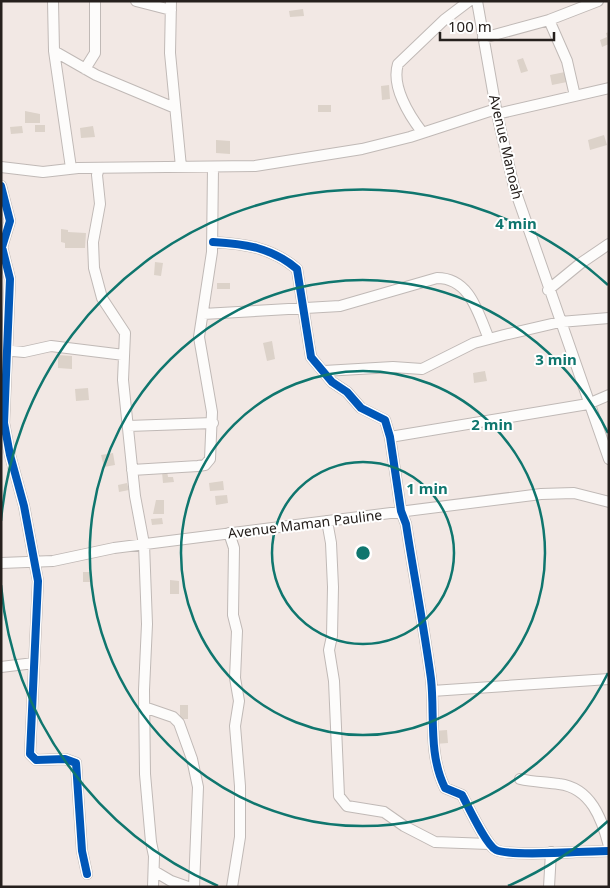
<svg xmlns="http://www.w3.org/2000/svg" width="610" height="888" font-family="'Noto Sans',sans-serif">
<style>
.building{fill:#dcd2c9}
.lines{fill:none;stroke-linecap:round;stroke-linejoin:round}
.minor-casing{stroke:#c0b9b6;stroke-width:12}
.minor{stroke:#fdfcfb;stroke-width:10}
.cycleway-casing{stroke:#fff;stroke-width:11}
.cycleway{stroke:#0057b8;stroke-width:8}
.ring{fill:none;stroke:#0f766e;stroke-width:2.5}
.labels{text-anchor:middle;stroke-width:4;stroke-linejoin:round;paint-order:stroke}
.street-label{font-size:14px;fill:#26201d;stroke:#fff}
.centre{fill:#0f766e;stroke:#fff;stroke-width:2.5}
.ring-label{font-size:15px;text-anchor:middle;font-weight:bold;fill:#0f766e;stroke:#fff;stroke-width:4;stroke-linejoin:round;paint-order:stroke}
</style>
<rect width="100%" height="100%" fill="#f2e8e4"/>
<path class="building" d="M 303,9 L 304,16 L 290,17 L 289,11 Z
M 609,32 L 609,44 L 602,47 L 600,40 L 607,37 L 606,33 Z
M 523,58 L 528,71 L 521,73 L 517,60 Z
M 565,72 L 567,82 L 552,85 L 550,75 Z
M 389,85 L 390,99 L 382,100 L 381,86 Z
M 318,105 L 331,105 L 331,112 L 318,112 Z
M 25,111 L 40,114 L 40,123 L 25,123 Z
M 35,125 L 45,125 L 45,132 L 35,132 Z
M 22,126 L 23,133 L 11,134 L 10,127 Z
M 93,126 L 95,137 L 81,138 L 80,128 Z
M 604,135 L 607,145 L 590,150 L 588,140 Z
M 216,140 L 230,141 L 230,154 L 216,153 Z
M 61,229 L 68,230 L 68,232 L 86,233 L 85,248 L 65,248 L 65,243 L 61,242 Z
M 155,262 L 163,263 L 161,276 L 154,275 Z
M 217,283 L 230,283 L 230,289 L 217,289 Z
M 272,341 L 275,359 L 267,361 L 263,343 Z
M 58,355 L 72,356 L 72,369 L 58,368 Z
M 485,371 L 487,381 L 474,383 L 473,373 Z
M 88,388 L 89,400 L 76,401 L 75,389 Z
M 113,453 L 115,465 L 104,467 L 101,455 Z
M 167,471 L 168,477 L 173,477 L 174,482 L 163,483 L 162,472 Z
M 223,481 L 224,490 L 210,491 L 209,483 Z
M 127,483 L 129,490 L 119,492 L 118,485 Z
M 227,495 L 228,503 L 216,505 L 215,496 Z
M 156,500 L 164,500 L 164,514 L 153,514 Z
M 162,518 L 163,524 L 152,525 L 151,519 Z
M 83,572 L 90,572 L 90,582 L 83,582 Z
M 170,580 L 179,581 L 179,594 L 170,594 Z
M 180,705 L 188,705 L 188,719 L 180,719 Z
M 447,730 L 448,743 L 435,744 L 434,731 Z"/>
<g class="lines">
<defs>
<path id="minor" d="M 53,1 L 54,51 L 71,168
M 136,1 L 171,10
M 171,1 L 170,53 L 181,167
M 477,1 L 497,114 L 514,187 L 609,459
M 549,20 L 567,61 L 575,96
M 483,38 L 549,20 L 598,1
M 54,51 L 96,75 L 175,108
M 85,69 L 95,53 L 95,1
M 497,114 L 609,88
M 422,132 C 409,115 391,86 398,64 L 444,20 L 469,1
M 1,167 L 43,172 L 78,168 L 255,166 L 362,149 L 410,137 L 496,109
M 99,168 L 97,175 L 100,204 L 93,242 L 94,268 L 102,298 L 125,333 L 123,380 L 135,496 L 144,544 L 147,624 L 144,690 L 145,774 L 151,842 L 154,856 L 153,887
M 1,186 L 10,221 L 2,247 L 10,279 L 4,423 L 10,455 L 24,506 L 38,581 L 30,754 L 36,760 L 65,759 L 76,763 L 82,851 L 87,874
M 213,242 C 245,244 271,247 297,269 L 311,357 L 332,382 L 347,392 L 361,408 L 385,420 L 390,437 L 401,511 L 406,524 C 414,576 424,627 431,679 C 435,714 428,754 445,788 L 462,795 C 468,806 486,845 496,850 C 510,857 589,851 609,851
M 548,290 L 581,263 L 609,244
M 203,314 L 340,306 L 437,278 C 470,278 478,313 489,339
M 1,350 L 24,352 L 51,346 L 124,355
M 324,371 L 393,367 L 422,369 L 474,343 L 504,335 L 560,322 L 609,318
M 128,426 L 213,423
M 390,437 L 588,404 L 609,395
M 132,470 L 198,466 L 205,465 L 210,459 L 212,412 L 199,337 L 212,252 L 213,167
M 327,521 L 331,543 L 333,587 L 332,636 L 329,650 L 334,681 L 339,796 L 347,806 L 384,812 L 404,826 L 435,842 L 489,844
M 229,533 L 234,548 L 233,615 L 237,631 L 235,678 L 239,701 L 235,726 L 240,786 L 240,837 L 232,887
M 1,563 L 53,561 L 114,548 L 541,494 L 574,493 L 609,502
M 1,667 L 34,663
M 432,691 L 609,679
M 144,707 L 173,717 L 179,723 L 192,759 L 198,787 L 194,887
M 520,779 C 533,782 546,782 559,784 C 591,788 602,819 609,846
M 154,871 L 171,881 L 188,887
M 549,887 L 551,852"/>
</defs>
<use href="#minor" class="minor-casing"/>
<use href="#minor" class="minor"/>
<defs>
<path id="cycleway" d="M 1,186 L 10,221 L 2,247 L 10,279 L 4,423 L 10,455 L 24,506 L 38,581 L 30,754 L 36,760 L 65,759 L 76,763 L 82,851 L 87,874
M 213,242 C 245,244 271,247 297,269 L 311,357 L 332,382 L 347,392 L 361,408 L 385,420 L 390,437 L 401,511 L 406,524 C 414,576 424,627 431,679 C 435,714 428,754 445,788 L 462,795 C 468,806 486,845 496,850 C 510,857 589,851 609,851"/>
</defs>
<use href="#cycleway" class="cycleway-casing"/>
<use href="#cycleway" class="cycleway"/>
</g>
<g class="ring">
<circle cx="363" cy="553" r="91"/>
<circle cx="363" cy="553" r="182"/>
<path d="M608 673A273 273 0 1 1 608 433"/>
<path d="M608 821A363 363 0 0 1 508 886M218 886A363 363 0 0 1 1 585M1 521A363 363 0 0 1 608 285"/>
</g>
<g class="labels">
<g class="street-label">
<text transform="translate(506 147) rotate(77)" y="5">Avenue Manoah</text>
<text transform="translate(305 524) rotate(-7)" y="5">Avenue Maman Pauline</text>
</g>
</g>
<circle cx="363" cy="553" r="8" class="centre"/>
<g class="ring-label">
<text x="516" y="229">4 min</text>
<text x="556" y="365">3 min</text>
<text x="492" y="430">2 min</text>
<text x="427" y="494">1 min</text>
</g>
<rect width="610" height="888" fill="none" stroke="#26201d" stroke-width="5"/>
<path d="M440 32v8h114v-8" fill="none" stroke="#26201d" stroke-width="2.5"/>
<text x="448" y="32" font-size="15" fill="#26201d" stroke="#ffffff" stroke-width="4" paint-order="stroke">100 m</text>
</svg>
